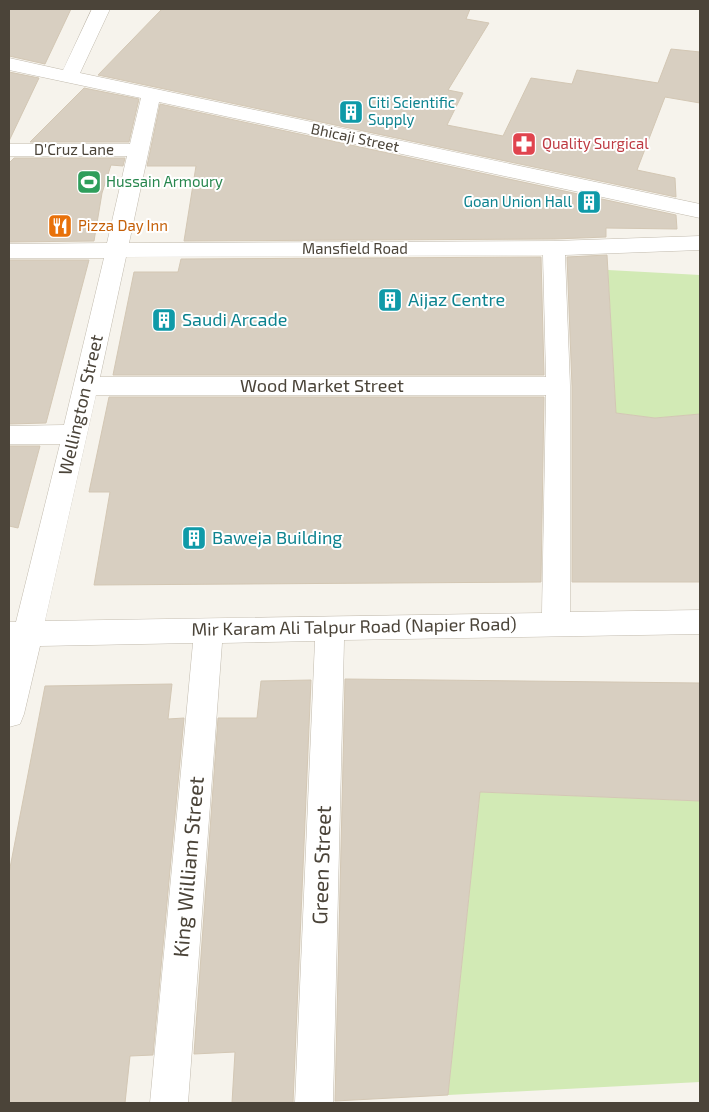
<svg xmlns="http://www.w3.org/2000/svg" width="709" height="1112" font-family="'Exo 2',sans-serif">
<style>
.green{fill:#d2eab5}
.building{fill:#d8cfc1;stroke:#d3c7b4}
.lines{fill:none;stroke-linecap:round;stroke-linejoin:round}
.minor-casing{stroke:#c2bbae;stroke-width:1}
.minor{fill:#fff;fill-rule:evenodd}
.labels{text-anchor:middle;stroke-width:4;stroke-linejoin:round;paint-order:stroke}
.far-culture-label{font-size:15px;fill:#0d838f;stroke:#fff;text-anchor:start}
.far-street-label{font-size:15px;fill:#4b4439;stroke:#fff}
.far-health-label{font-size:15px;fill:#be3a42;stroke:#fff;text-anchor:start}
.far-leisure-label{font-size:15px;fill:#27864d;stroke:#fff;text-anchor:start}
.far-food-label{font-size:15px;fill:#c56008;stroke:#fff;text-anchor:start}
.culture-label{font-size:18px;fill:#0d838f;stroke:#fff;text-anchor:start}
.street-label{font-size:18px;fill:#4b4439;stroke:#fff}
.near-street-label{font-size:21px;fill:#4b4439;stroke:#fff}
</style>
<rect width="100%" height="100%" fill="#f6f3ec"/>
<path class="green" d="M 608,270 L 700,275 L 700,414 L 655,418 L 616,413 Z
M 480,792 L 700,801 L 700,1082 L 448,1095 Z"/>
<path class="building" d="M 9,9 L 71,9 L 45,64 L 9,56 Z
M 162,9 L 470,9 L 466,19 L 489,23 L 448,90 L 463,93 L 447,125 L 503,136 L 531,78 L 572,84 L 577,70 L 658,83 L 671,49 L 700,52 L 700,103 L 665,97 L 637,170 L 675,178 L 676,197 L 98,75 Z
M 9,72 L 39,78 L 9,141 Z
M 84,88 L 139,99 L 129,142 L 30,142 Z
M 160,104 L 676,215 L 677,229 L 606,228 L 606,237 L 554,239 L 184,241 L 196,166 L 147,166 Z
M 14,158 L 125,158 L 123,166 L 111,165 L 102,193 L 94,241 L 9,242 L 9,163 Z
M 607,255 L 616,413 L 655,418 L 700,414 L 700,582 L 572,582 L 572,386 L 567,257 Z
M 541,257 L 544,375 L 113,375 L 134,272 L 178,272 L 181,259 Z
M 9,260 L 89,260 L 46,423 L 9,424 Z
M 109,397 L 544,397 L 541,582 L 94,585 L 110,492 L 89,492 Z
M 9,446 L 40,446 L 18,528 L 9,526 Z
M 345,679 L 700,683 L 700,801 L 480,792 L 448,1095 L 335,1101 Z
M 311,680 L 293,1103 L 232,1103 L 235,1052 L 194,1054 L 218,718 L 257,718 L 261,681 Z
M 172,684 L 168,719 L 184,718 L 153,1055 L 130,1056 L 125,1103 L 9,1103 L 9,873 L 45,686 Z"/>
<g class="lines">
<defs>
<path id="minor" d="M 92,9 L 110,9 L 80,73 L 700,204 L 700,218 L 159,102 L 129,243 L 554,241 L 700,236 L 700,250 L 565,255 L 570,386 L 570,612 L 700,610 L 700,634 L 344,640 L 333,1103 L 295,1103 L 315,641 L 222,643 L 188,1103 L 150,1103 L 193,643 L 40,646 L 24,714 L 20,724 L 9,727 L 10,646 L 9,646 L 9,622 L 16,622 L 60,444 L 9,444 L 9,426 L 64,425 L 104,258 L 9,258 L 9,244 L 107,243 L 127,156 L 9,156 L 9,144 L 130,144 L 141,98 L 9,70 L 9,58 L 63,70 ZM 543,255 L 546,377 L 100,377 L 126,257 ZM 96,395 L 546,395 L 542,613 L 45,621 Z"/>
</defs>
<use href="#minor" class="minor-casing"/>
<use href="#minor" class="minor"/>
</g>
<defs>
<symbol id="building-square" viewBox="-11 -11 22 22"><rect x="-9" y="-9" width="18" height="18" rx="4" fill="#0f9aa8" stroke="#fff"/><path d="M-4-6H4V6H1V3H-1V6H-4ZM-2.5-4.3h1.7v1.8h-1.7ZM.8-4.3h1.7v1.8H.8ZM-2.5-1h1.7V.8h-1.7ZM.8-1h1.7V.8H.8Z" fill="#fff"/></symbol>
<symbol id="pharmacy-square" viewBox="-11 -11 22 22"><rect x="-9" y="-9" width="18" height="18" rx="4" fill="#e0444e" stroke="#fff"/><path d="M-2-6h4v4h4v4h-4v4h-4v-4h-4v-4h4Z" fill="#fff"/></symbol>
<symbol id="stadium-square" viewBox="-11 -11 22 22"><rect x="-9" y="-9" width="18" height="18" rx="4" fill="#2e9e5b" stroke="#fff"/><path d="M0-5a6.5 5 0 1 0 0 10a6.5 5 0 1 0 0-10ZM-3.5-1.8h7v3.6h-7Z" fill="#fff"/></symbol>
<symbol id="restaurant-square" viewBox="-11 -11 22 22"><rect x="-9" y="-9" width="18" height="18" rx="4" fill="#e8710a" stroke="#fff"/><path d="M-5-6h1v4h1v-4h1v4h1v-4h1v5L-1.5 .5V6h-2V.5L-5-1ZM5-6V6H3V1.5H1.5Q1.5-4 5-6Z" fill="#fff"/></symbol>
</defs>
<g fill-rule="evenodd">
<use href="#building-square" x="337" y="98" width="28" height="28"/>
<use href="#pharmacy-square" x="510" y="130" width="28" height="28"/>
<use href="#stadium-square" x="75" y="168" width="28" height="28"/>
<use href="#building-square" x="575" y="188" width="28" height="28"/>
<use href="#restaurant-square" x="46" y="212" width="28" height="28"/>
<use href="#building-square" x="376" y="286" width="28" height="28"/>
<use href="#building-square" x="150" y="306" width="28" height="28"/>
<use href="#building-square" x="180" y="524" width="28" height="28"/>
</g>
<g class="labels">
<g class="far-culture-label">
<text x="368" y="108">Citi Scientific<tspan x="368" dy="17">Supply</tspan></text>
<text x="572" y="207" text-anchor="end">Goan Union Hall</text>
</g>
<g class="far-street-label">
<text transform="translate(355 138) rotate(12)" y="5">Bhicaji Street</text>
<text x="74" y="155">D'Cruz Lane</text>
<text x="355" y="254">Mansfield Road</text>
</g>
<g class="far-health-label">
<text x="542" y="149">Quality Surgical</text>
</g>
<g class="far-leisure-label">
<text x="106" y="187">Hussain Armoury</text>
</g>
<g class="far-food-label">
<text x="78" y="231">Pizza Day Inn</text>
</g>
<g class="culture-label">
<text x="408" y="306">Aijaz Centre</text>
<text x="182" y="326">Saudi Arcade</text>
<text x="212" y="544">Baweja Building</text>
</g>
<g class="street-label">
<text x="322" y="392">Wood Market Street</text>
<text transform="translate(81 405) rotate(-77)" y="6">Wellington Street</text>
<text transform="translate(354 627) rotate(-1)" y="6">Mir Karam Ali Talpur Road (Napier Road)</text>
</g>
<g class="near-street-label">
<text transform="translate(322 865) rotate(-88)" y="7">Green Street</text>
<text transform="translate(189 867) rotate(-85)" y="7">King William Street</text>
</g>
</g>
<rect width="709" height="1112" fill="none" stroke="#4b4439" stroke-width="20"/>
</svg>
